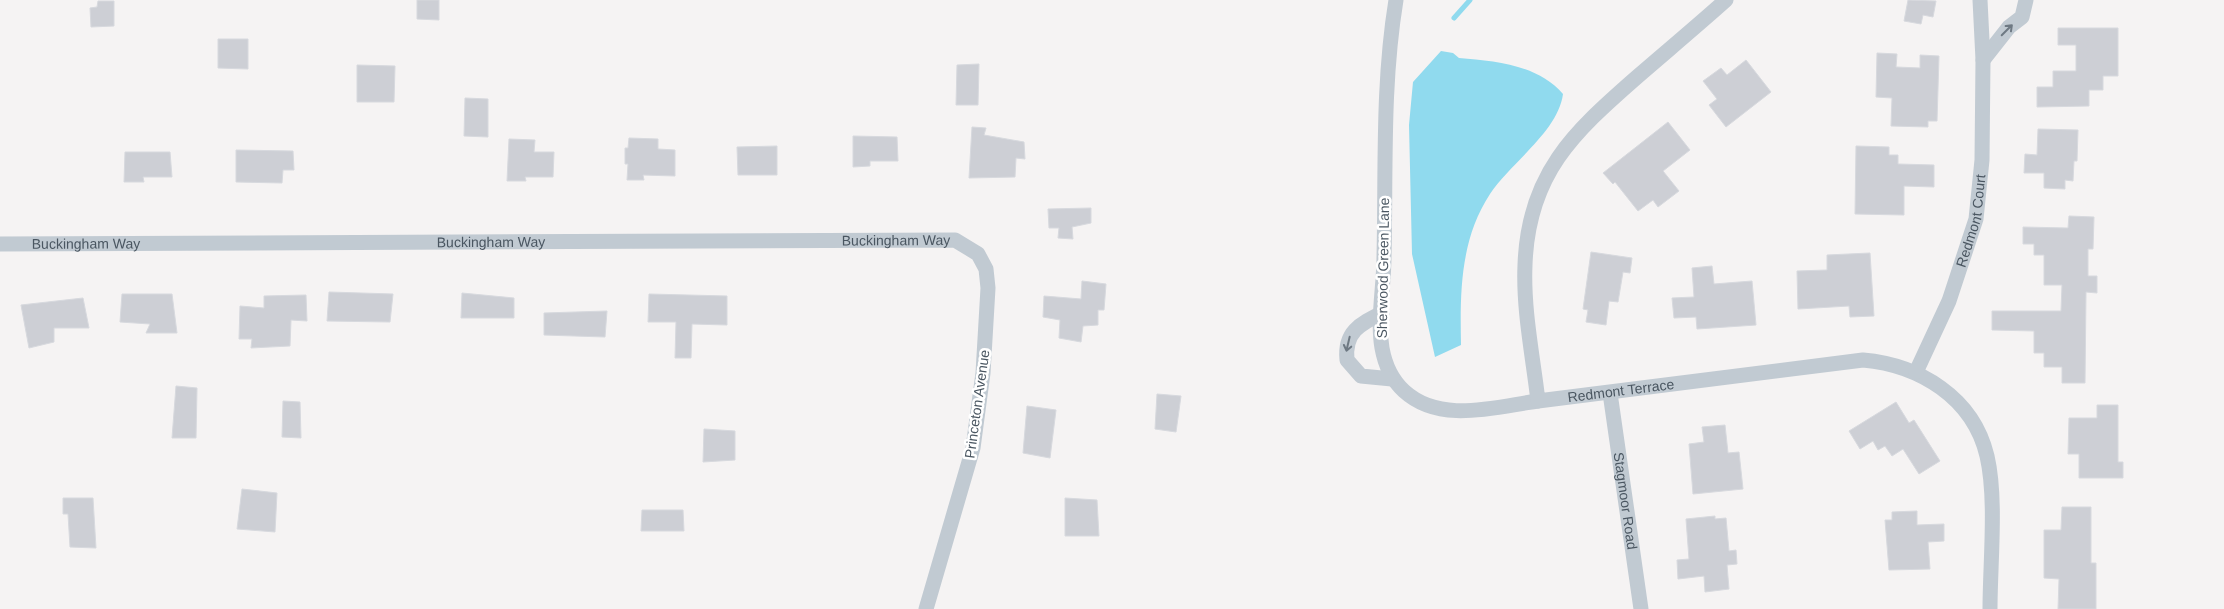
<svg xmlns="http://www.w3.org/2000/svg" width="2224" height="609" font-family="Arial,sans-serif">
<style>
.water{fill:#90daee}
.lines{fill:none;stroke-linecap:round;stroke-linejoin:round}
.stream{stroke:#90daee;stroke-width:5}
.building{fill:#cdcfd5;stroke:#d7d9de}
.street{stroke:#c1cad2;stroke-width:15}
.oneway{stroke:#6e7983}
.labels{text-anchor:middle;stroke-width:5;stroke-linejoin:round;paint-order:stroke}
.street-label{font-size:14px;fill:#4a5661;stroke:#fff}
</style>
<rect width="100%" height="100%" fill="#f5f3f3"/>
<path class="water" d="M 1441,51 L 1453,53 L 1459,58 C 1496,61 1538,65 1563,94 C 1558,132 1510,163 1490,194 C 1460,240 1460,292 1461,345 L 1435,357 L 1412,254 L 1409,125 L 1413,82 Z"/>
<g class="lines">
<path class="stream" d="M 1454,18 L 1470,0"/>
</g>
<path class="building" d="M 417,0 L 439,0 L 439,20 L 417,19 Z
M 1908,0 L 1936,1 L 1933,17 L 1923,15 L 1921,24 L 1904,21 Z
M 98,1 L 114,1 L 114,26 L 91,27 L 90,8 L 97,7 Z
M 2058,28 L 2118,28 L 2118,76 L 2103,76 L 2103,90 L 2089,90 L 2089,106 L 2037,107 L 2037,87 L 2053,87 L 2053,71 L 2076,71 L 2076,45 L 2058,45 Z
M 218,39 L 248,39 L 248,69 L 218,68 Z
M 1877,53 L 1897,54 L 1896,67 L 1920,68 L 1920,55 L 1939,56 L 1937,121 L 1928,121 L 1928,127 L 1891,126 L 1892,98 L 1876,97 Z
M 1746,60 L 1771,92 L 1726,127 L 1709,105 L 1717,99 L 1703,81 L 1721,68 L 1727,75 Z
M 979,64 L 978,105 L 956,105 L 957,65 Z
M 357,65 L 395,66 L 394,102 L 357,102 Z
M 465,98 L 488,99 L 488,137 L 464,136 Z
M 1668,122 L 1690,150 L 1663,171 L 1679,191 L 1658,207 L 1653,200 L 1638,211 L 1615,182 L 1613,184 L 1603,173 Z
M 972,127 L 986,128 L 984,135 L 1024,142 L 1025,159 L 1016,158 L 1015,177 L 969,178 Z
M 2038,129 L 2078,130 L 2077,161 L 2074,161 L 2073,181 L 2065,180 L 2065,189 L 2044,188 L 2044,173 L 2024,173 L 2025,154 L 2037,155 Z
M 853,136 L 897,137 L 898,161 L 870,161 L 870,166 L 853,167 Z
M 629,138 L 658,139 L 658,149 L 675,150 L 675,176 L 643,175 L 644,180 L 627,180 L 628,164 L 625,164 L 625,148 L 628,148 Z
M 509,139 L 535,140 L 534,152 L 554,152 L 553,177 L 525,177 L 526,181 L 507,181 Z
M 777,146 L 777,175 L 738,175 L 737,147 Z
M 1856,146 L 1889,147 L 1889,155 L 1898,155 L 1898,164 L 1934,165 L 1934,187 L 1904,186 L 1904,215 L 1855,214 Z
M 236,150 L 293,151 L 294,170 L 283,170 L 282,183 L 236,182 Z
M 125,152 L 170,152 L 172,177 L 143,177 L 144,182 L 124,182 Z
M 1091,208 L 1091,223 L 1072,227 L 1073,239 L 1058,238 L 1059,228 L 1049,228 L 1048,209 Z
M 2069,216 L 2094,217 L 2093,249 L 2088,249 L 2088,276 L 2097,276 L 2097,293 L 2086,292 L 2085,383 L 2062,383 L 2062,367 L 2044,367 L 2044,353 L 2034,353 L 2034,331 L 1992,330 L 1992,311 L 2061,311 L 2062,285 L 2044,285 L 2044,255 L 2034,255 L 2034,244 L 2023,244 L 2023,227 L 2068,228 Z
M 1591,252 L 1632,258 L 1630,273 L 1623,272 L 1618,302 L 1609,301 L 1606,325 L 1586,322 L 1588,310 L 1583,309 Z
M 1870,253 L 1874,316 L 1850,317 L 1849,306 L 1798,309 L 1797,271 L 1827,270 L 1827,255 Z
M 1712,266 L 1714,284 L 1752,281 L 1756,325 L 1697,329 L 1696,317 L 1674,318 L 1672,298 L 1694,297 L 1692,268 Z
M 1082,281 L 1106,284 L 1104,310 L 1098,310 L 1098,325 L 1083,326 L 1081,342 L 1059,338 L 1060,320 L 1043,317 L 1044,296 L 1081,299 Z
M 329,292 L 393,294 L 390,322 L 327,321 Z
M 462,293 L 514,298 L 514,318 L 461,318 Z
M 122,294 L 172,294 L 177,333 L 146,333 L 150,324 L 120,322 Z
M 649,294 L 727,296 L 727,325 L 692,324 L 691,358 L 675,358 L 676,322 L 648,322 Z
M 306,295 L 307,321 L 291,320 L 290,346 L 251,348 L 252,339 L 239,339 L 240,306 L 264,308 L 264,296 Z
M 83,298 L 89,328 L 54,328 L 54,342 L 29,348 L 21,305 Z
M 607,311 L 605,337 L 544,335 L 544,313 Z
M 176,386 L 197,388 L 196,438 L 172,438 Z
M 1157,394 L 1181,396 L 1176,432 L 1155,429 Z
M 283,401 L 300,402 L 301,438 L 282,437 Z
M 1896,402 L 1909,423 L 1914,420 L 1940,461 L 1919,474 L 1903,449 L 1892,456 L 1885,446 L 1878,450 L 1873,441 L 1860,449 L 1849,431 Z
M 2097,405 L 2118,405 L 2118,462 L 2123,462 L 2123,478 L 2079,478 L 2079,454 L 2068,454 L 2069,418 L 2097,418 Z
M 1027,406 L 1056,410 L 1050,458 L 1023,453 Z
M 1725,425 L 1728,453 L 1739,452 L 1743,489 L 1693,494 L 1689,444 L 1704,442 L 1702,427 Z
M 704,429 L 735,431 L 735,460 L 703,462 Z
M 242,489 L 277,493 L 275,532 L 237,529 Z
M 63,498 L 93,498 L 96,548 L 70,547 L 68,514 L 63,514 Z
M 1065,498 L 1097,500 L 1099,536 L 1065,536 Z
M 2062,507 L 2091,507 L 2091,563 L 2096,563 L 2096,609 L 2058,609 L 2059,579 L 2044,578 L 2044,530 L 2061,530 Z
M 642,510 L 683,510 L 684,531 L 641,531 Z
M 1917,511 L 1917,525 L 1944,524 L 1944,541 L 1928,542 L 1930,569 L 1889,570 L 1885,520 L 1892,520 L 1892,512 Z
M 1715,516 L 1715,519 L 1726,518 L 1729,551 L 1736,550 L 1737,564 L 1727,565 L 1729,589 L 1705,592 L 1704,576 L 1678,579 L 1677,560 L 1689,559 L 1686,519 Z"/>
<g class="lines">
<g class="street">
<path d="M 1396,0 C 1382,85 1386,171 1384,257 C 1384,286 1377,319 1382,348 C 1385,365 1391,379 1404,391 C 1440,424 1494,407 1538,401"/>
<path id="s1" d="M 1726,0 C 1697,26 1667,51 1637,77 C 1573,133 1528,174 1525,265 C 1523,310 1533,357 1538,401 L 1863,360 C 1919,365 1973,397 1987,456 C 1997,499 1990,563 1990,609"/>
<path d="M 1983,60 L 2009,27 L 2022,17 L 2026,0"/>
<path id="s2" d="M 0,244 L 955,240 L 978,254 L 986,269 L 988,288 L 983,373 L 973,448 L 926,609"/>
<path d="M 1382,313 C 1360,324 1344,332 1347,360 L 1361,376 L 1392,379"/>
<path id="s3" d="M 1916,372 L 1949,301 L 1976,219 L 1982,160 L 1983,60 L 1980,0"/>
<path id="s4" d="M 1610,393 L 1641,609"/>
</g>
</g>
<defs><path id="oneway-shaft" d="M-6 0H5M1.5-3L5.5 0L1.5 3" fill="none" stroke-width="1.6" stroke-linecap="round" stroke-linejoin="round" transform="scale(1.25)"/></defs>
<g class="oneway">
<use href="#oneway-shaft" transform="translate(2007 30) rotate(-45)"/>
<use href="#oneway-shaft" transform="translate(1348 344) rotate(103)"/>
</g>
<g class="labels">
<g class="street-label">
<text dy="5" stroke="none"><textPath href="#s3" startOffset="162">Redmont Court</textPath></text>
<text dy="5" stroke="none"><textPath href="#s2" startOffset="896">Buckingham Way</textPath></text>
<text dy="5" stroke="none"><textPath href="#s2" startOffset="491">Buckingham Way</textPath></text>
<text dy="5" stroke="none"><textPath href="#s2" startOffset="86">Buckingham Way</textPath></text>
<text transform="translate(1383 268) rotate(-89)" y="5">Sherwood Green Lane</text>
<text dy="5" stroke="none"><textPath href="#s1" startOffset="565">Redmont Terrace</textPath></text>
<text transform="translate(977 404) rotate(-82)" y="5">Princeton Avenue</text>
<text dy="5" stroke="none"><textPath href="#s4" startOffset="109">Stagmoor Road</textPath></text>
</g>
</g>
</svg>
